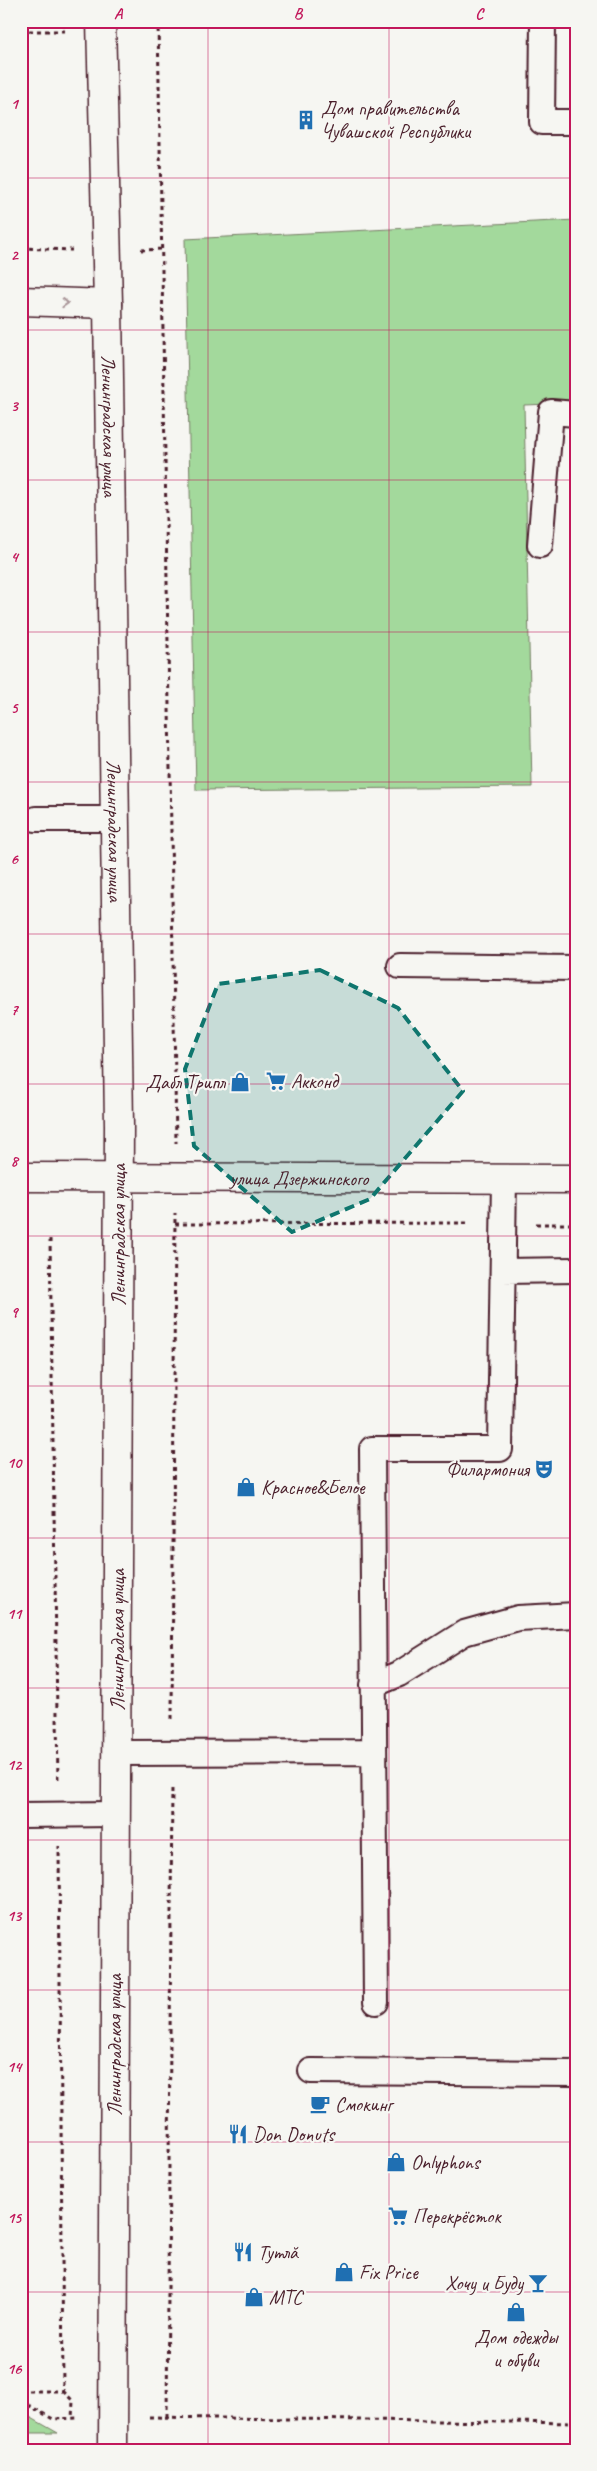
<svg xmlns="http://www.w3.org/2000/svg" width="597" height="2471" font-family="Caveat,sans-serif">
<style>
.green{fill:#a3d99c;stroke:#767c64}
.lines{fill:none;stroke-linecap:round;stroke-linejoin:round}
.lane-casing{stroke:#4a1f2b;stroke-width:28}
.street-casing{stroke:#4a1f2b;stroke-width:31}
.secondary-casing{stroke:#4a1f2b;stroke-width:31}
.path{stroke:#4a1f2b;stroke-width:3;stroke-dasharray:4 4;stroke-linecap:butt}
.lane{stroke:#f6f6f2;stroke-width:24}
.street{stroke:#f6f6f2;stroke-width:28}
.secondary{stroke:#f6f6f2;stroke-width:28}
.oneway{stroke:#a99598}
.marked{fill:#0f766e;fill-opacity:0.2;stroke:#0f766e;stroke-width:4;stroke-dasharray:10 6;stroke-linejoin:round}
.grid{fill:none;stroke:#c2185b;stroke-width:1;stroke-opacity:0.55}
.labels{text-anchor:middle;stroke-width:4.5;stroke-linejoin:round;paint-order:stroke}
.poi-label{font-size:20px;fill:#4a1f2b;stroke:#f6f6f2;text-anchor:start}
.street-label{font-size:20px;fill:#4a1f2b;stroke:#f6f6f2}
.neatline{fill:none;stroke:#c2185b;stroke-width:2}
.grid-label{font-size:16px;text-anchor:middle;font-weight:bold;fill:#c2185b}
</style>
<rect width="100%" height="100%" fill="#f6f6f2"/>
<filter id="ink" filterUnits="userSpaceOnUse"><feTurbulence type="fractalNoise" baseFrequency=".02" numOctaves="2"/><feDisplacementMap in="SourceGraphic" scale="10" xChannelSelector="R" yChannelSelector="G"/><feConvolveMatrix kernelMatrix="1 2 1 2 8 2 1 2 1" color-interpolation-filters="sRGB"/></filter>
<g filter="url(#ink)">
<path class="green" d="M 576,220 L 576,403 L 524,405 L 532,787 L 196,790 L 185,239 Z
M 21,2412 L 58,2433 L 21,2433 Z"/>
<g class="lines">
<defs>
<path id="lane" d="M 543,21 L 542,122 L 576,122
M 540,545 L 551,412 L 576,414
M 36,819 L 115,819
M 400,966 L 576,968
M 503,1271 L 576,1270
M 373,1685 L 399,1674 L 464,1633 L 518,1618 L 576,1615
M 116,1753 L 374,1752
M 21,1815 L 115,1814
M 376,2002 L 372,1449 L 500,1449 L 504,1178
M 311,2071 L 576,2073"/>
<g id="street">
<path id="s1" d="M 101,21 L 108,304 L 119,1126 L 113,2450"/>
<path d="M 21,301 L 108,304"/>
</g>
<g id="secondary">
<path id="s2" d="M 21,1177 L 576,1179"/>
</g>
</defs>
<use href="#lane" class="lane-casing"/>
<use href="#street" class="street-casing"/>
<use href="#secondary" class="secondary-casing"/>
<path class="path" d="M 158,21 L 176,1143
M 21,31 L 66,31
M 21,248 L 72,250
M 141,250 L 163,249
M 21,252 L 21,266
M 21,358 L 22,335
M 175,1224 L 470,1223
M 536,1224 L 576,1224
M 50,1239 L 58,1783
M 172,1719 L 175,1213
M 21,2391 L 63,2391 L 59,1846
M 63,2391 L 73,2401 L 72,2418
M 21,2401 L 53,2419 L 79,2418
M 149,2417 L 576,2423
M 167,2417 L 172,1785"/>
<use href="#lane" class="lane"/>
<use href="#street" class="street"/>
<use href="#secondary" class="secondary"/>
</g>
<defs><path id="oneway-chevron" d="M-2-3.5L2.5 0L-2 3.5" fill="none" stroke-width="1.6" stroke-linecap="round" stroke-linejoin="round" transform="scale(1.25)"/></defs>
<use class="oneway" href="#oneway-chevron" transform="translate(65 303) rotate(2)"/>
</g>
<path class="marked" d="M 320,970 L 398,1008 L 463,1091 L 370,1199 L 292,1232 L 194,1146 L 185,1069 L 218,984 Z"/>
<path class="grid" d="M 208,21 L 208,2450M 389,21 L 389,2450M 21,178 L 576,178M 21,330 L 576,330M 21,480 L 576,480M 21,632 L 576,632M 21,782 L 576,782M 21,934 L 576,934M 21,1084 L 576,1084M 21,1236 L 576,1236M 21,1386 L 576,1386M 21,1538 L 576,1538M 21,1688 L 576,1688M 21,1840 L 576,1840M 21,1990 L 576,1990M 21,2142 L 576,2142M 21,2292 L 576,2292"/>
<defs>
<symbol id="building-bare" viewBox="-9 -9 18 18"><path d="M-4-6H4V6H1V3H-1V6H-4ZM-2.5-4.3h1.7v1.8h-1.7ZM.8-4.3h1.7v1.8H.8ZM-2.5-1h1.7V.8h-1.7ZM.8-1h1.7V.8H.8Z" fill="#1f6fb2" stroke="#f6f6f2" stroke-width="2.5" paint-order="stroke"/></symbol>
<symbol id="supermarket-bare" viewBox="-9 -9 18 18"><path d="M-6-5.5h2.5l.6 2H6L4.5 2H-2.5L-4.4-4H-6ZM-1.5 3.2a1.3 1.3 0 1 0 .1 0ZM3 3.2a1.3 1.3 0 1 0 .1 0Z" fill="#1f6fb2" stroke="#f6f6f2" stroke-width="2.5" paint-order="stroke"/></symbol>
<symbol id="shop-bare" viewBox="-9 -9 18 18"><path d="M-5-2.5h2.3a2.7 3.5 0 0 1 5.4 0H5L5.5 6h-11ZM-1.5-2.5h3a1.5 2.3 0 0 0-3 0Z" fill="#1f6fb2" stroke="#f6f6f2" stroke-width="2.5" paint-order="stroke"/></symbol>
<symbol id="theatre-bare" viewBox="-9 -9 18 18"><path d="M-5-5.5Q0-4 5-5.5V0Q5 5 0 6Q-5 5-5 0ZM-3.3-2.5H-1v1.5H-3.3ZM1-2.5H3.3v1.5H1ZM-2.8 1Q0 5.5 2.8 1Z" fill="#1f6fb2" stroke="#f6f6f2" stroke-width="2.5" paint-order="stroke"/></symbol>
<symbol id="cafe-bare" viewBox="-9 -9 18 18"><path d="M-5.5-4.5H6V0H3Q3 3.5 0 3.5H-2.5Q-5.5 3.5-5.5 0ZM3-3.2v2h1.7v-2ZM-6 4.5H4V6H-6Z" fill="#1f6fb2" stroke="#f6f6f2" stroke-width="2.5" paint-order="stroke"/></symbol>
<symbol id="restaurant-bare" viewBox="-9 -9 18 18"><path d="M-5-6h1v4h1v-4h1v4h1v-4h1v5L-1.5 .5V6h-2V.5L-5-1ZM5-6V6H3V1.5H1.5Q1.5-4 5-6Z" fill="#1f6fb2" stroke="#f6f6f2" stroke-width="2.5" paint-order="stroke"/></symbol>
<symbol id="bar-bare" viewBox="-9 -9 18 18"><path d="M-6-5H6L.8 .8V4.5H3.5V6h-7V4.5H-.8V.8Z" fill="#1f6fb2" stroke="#f6f6f2" stroke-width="2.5" paint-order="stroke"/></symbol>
</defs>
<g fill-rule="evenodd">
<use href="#building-bare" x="292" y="106" width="28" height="28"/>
<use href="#supermarket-bare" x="262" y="1067" width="28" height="28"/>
<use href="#shop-bare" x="226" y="1068" width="28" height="28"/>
<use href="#theatre-bare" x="530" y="1455" width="28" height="28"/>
<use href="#shop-bare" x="232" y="1473" width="28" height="28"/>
<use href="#cafe-bare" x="306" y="2090" width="28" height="28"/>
<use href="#restaurant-bare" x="224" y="2120" width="28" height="28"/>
<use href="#shop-bare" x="382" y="2148" width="28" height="28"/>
<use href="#supermarket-bare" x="384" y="2202" width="28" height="28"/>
<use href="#restaurant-bare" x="229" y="2238" width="28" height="28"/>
<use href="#shop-bare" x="330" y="2258" width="28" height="28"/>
<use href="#bar-bare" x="524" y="2269" width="28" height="28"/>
<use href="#shop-bare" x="240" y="2283" width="28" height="28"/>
<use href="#shop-bare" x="502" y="2298" width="28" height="28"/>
</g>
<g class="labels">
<g class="poi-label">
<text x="321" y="115">Дом правительства<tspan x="321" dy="23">Чувашской Республики</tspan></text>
<text x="291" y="1088">Акконд</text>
<text x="225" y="1089" text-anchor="end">Дабл Трипл</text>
<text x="529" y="1476" text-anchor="end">Филармония</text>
<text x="261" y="1494">Красное&amp;Белое</text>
<text x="335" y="2111">Смокинг</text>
<text x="253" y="2141">Don Donuts</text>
<text x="411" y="2169">Onlyphons</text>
<text x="413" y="2223">Перекрёсток</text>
<text x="258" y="2259">Тутлӑ</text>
<text x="359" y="2279">Fix Price</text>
<text x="523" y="2290" text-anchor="end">Хочу и Буду</text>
<text x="269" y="2304">МТС</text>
<text x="516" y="2344" text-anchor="middle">Дом одежды<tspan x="516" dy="23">и обуви</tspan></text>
</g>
<g class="street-label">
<text dy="7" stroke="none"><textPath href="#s1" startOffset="405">Ленинградская улица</textPath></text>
<text dy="7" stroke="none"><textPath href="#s1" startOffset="810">Ленинградская улица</textPath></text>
<text dy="7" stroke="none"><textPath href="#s2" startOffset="278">улица Дзержинского</textPath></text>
<text transform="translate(118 1235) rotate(-90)" y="7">Ленинградская улица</text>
<text transform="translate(117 1640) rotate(-90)" y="7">Ленинградская улица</text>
<text transform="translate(114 2045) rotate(-90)" y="7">Ленинградская улица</text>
</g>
</g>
<rect width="597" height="2471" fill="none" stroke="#f6f6f2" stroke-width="55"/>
<rect x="28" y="28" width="542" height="2416" class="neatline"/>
<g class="grid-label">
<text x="118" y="19">A</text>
<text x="298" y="19">B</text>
<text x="479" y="19">C</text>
<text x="14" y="109">1</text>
<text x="14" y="260">2</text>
<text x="14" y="411">3</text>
<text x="14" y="562">4</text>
<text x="14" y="713">5</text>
<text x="14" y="864">6</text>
<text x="14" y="1015">7</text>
<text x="14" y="1166">8</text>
<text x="14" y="1317">9</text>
<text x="14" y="1468">10</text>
<text x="14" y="1619">11</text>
<text x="14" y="1770">12</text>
<text x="14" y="1921">13</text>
<text x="14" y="2072">14</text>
<text x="14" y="2223">15</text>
<text x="14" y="2374">16</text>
</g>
</svg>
